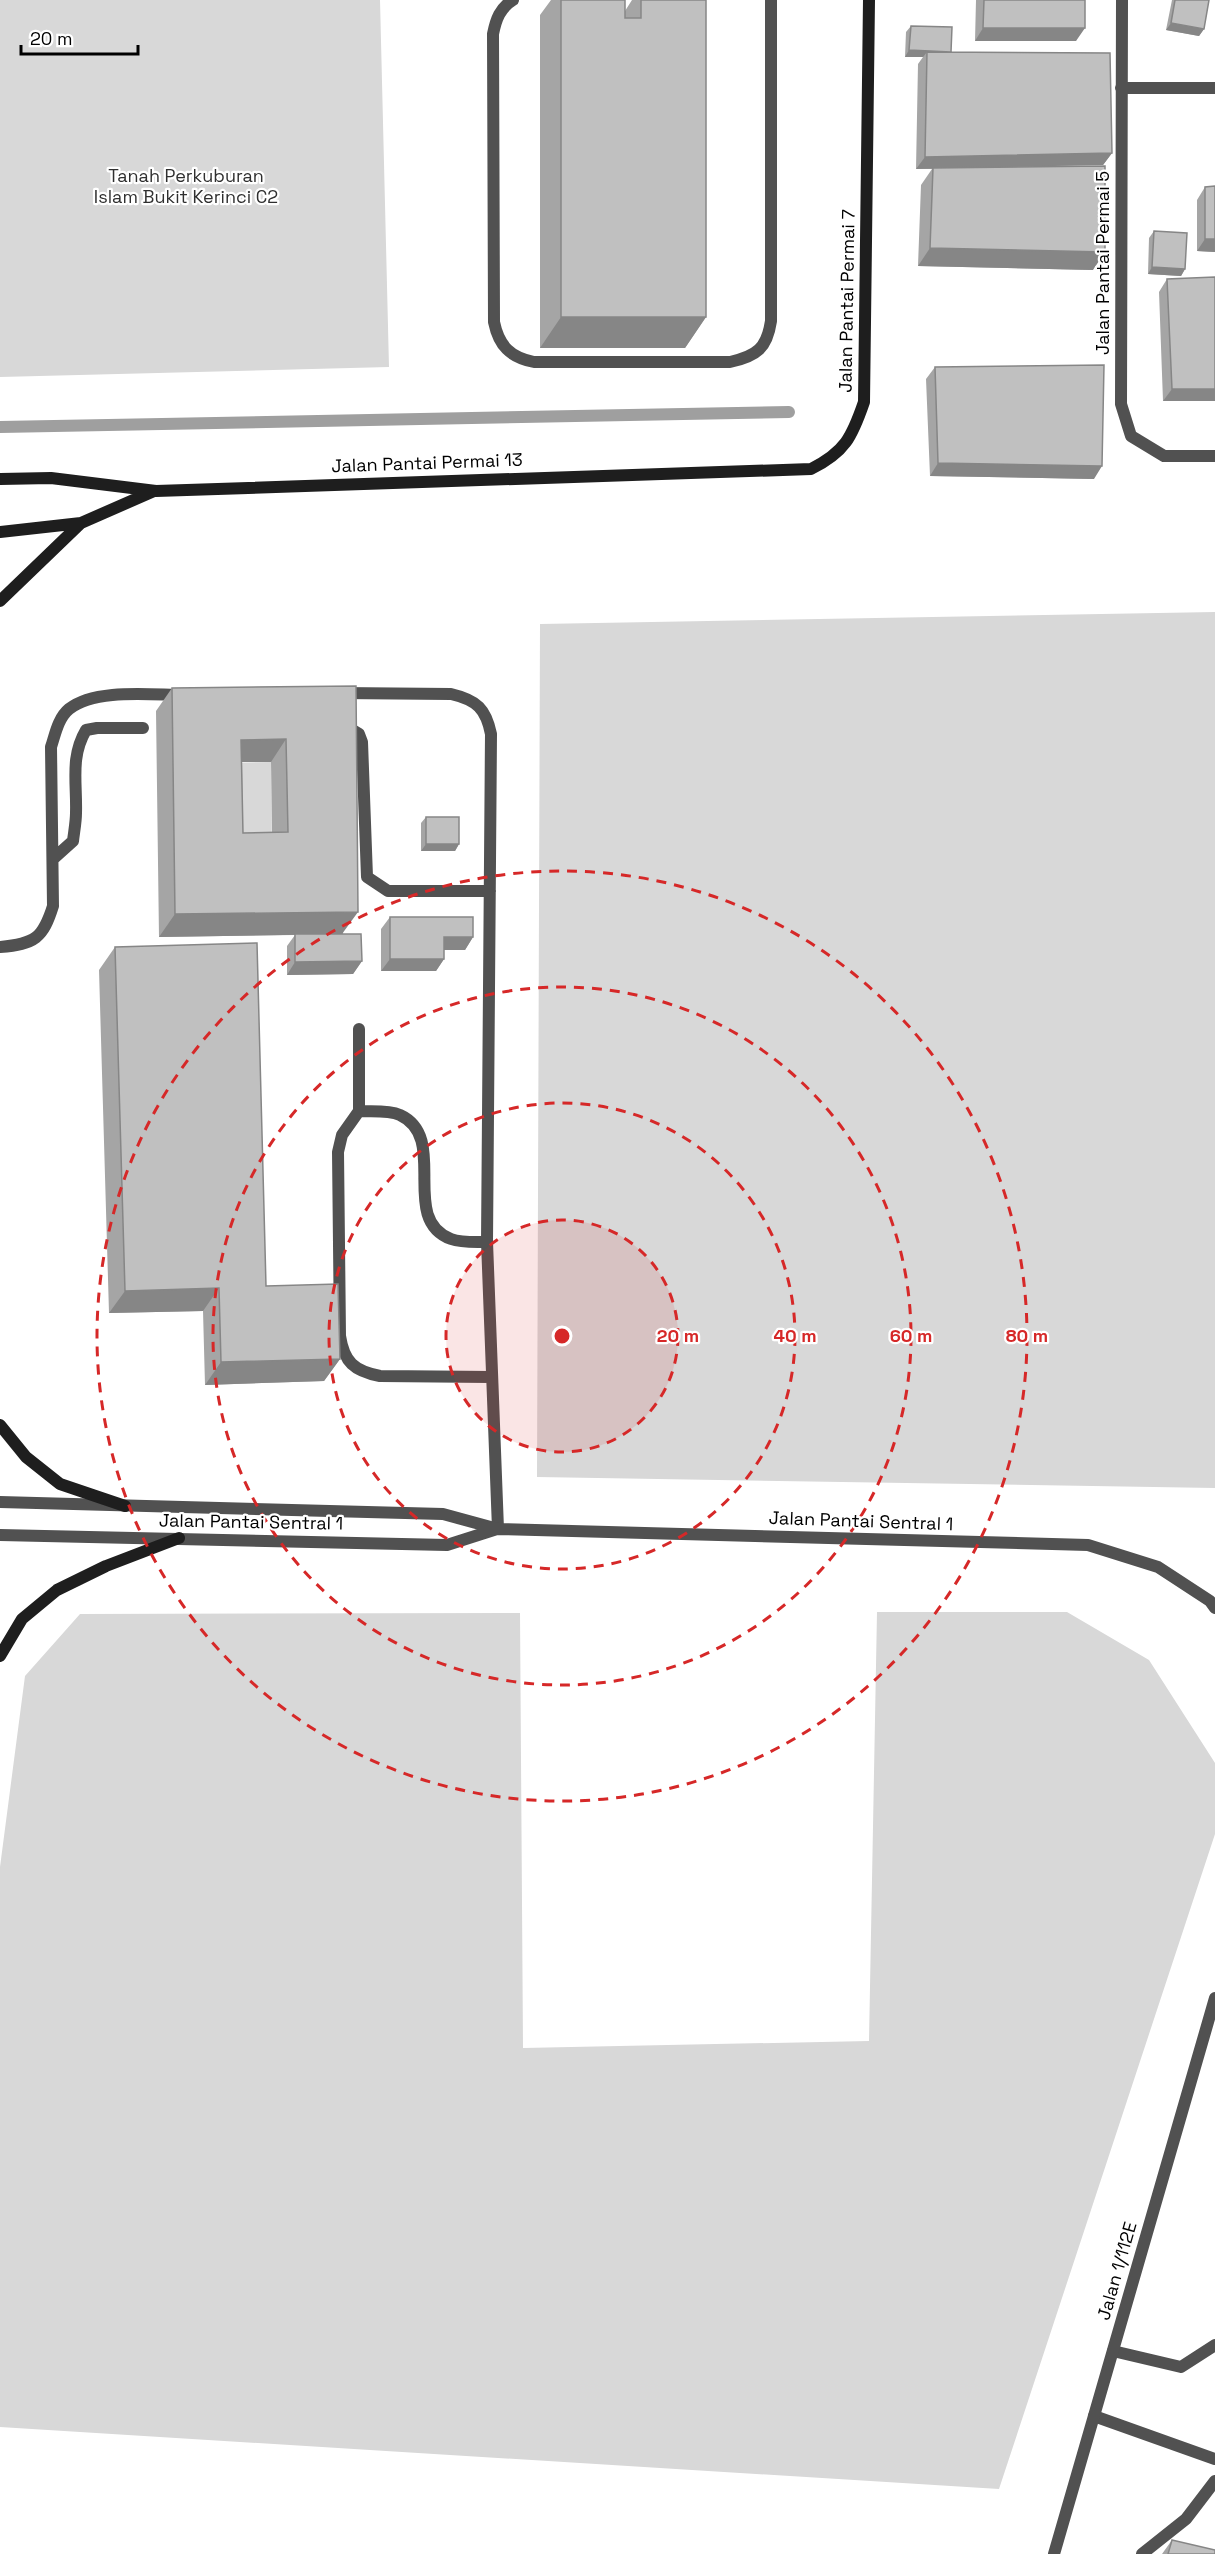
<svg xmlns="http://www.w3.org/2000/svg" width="1215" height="2554" font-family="'Space Grotesk',sans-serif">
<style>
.green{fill:#d8d8d8}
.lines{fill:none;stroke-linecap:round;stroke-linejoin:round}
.stream{stroke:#9f9f9f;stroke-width:12}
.lane{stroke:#515151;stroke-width:12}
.street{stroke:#515151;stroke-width:12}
.secondary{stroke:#1e1e1e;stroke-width:12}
.wall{fill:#a5a5a5;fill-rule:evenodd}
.shaded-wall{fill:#868686}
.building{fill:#c0c0c0;stroke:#868686;stroke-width:1.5;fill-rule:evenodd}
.ring{fill:none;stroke:#d62828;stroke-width:3;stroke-dasharray:10 8}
.labels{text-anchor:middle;stroke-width:4.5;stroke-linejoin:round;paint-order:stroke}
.park-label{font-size:18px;fill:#2f2f2f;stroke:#fff}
.street-label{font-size:18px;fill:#000;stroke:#fff}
.centre{fill:#d62828;stroke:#fff;stroke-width:3}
.ring-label{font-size:18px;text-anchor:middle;font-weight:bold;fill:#d62828;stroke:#fff;stroke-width:4.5;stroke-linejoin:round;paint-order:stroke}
</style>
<rect width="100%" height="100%" fill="#fff"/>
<path class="green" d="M 0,0 L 380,0 L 389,367 L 0,377 Z
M 1215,612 L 1215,1488 L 537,1477 L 540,624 Z
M 271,762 L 272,855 L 227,856 L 225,763 Z
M 877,1612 L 1067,1612 L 1149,1660 L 1215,1763 L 1215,1834 L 999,2489 L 0,2427 L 0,1867 L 25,1676 L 80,1614 L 520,1613 L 523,2048 L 869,2041 Z"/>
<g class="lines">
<path class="stream" d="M 0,427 L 789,412"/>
<path class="lane" d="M 513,0 C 500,8 496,19 493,34 L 494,322 C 499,346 510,357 534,362 L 730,362 C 757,356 767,348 771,321 L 771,0
M 339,693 L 451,694 C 477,700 486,709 491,734 L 487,1242 L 498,1529
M 349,728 L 359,734 L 362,742 L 367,877 L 388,891 L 490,891
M 53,859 L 73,841 C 74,832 76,822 76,813 C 77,783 70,757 86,730 L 97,728 L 143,728
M 0,947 C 35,944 43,938 53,906 L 51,747 C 55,735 58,718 69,709 C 95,688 152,695 184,695
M 359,1029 L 359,1111 L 342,1135 L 338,1152 L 340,1336 C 344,1362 354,1371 380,1376 L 491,1377
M 359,1111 C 371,1112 388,1110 400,1115 C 450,1138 398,1219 451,1239 C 462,1243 475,1242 487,1242
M 1113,2351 L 1181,2367 L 1215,2345
M 1094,2416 L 1215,2459
M 1142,2554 L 1186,2519 L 1215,2481"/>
<path class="street" d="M 1122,0 L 1121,404 L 1131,436 L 1164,456 L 1215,456
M 1121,88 L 1215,88
M 0,1502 L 443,1514 L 498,1529 L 1088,1545 L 1158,1567 L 1210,1601 L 1215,1608
M 0,1535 L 447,1545 L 497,1529
M 1054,2554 L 1215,1998"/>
<path class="secondary" d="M 0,479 L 51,478 L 156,491 L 811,469 C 845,452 852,437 864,402 L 869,0
M 0,532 L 81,523 L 154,491
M 0,601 L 81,523
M 0,1425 L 26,1457 L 60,1484 L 125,1506
M 0,1656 L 22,1619 L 57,1590 L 106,1566 L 179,1538"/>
</g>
<path class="wall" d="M 551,0 L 625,0 L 625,11 L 632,0 L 706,0 L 706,317 L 685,348 L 540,348 L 540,15 Z
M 976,0 L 1085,0 L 1076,41 L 975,41 Z
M 1172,0 L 1209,0 L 1204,29 L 1199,36 L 1166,30 Z
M 911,26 L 1112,153 L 1103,165 L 1036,166 L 1093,270 L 918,266 L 921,185 L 932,169 L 916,169 L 918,64 L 923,57 L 905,57 L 906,32 Z
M 1205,187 L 1215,252 L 1197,251 L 1197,200 Z
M 1154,231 L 1185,269 L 1181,276 L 1148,274 L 1149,238 Z
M 1167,279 L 1215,401 L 1163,401 L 1159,292 Z
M 935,367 L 1094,479 L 930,476 L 926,379 Z
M 356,686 L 343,934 L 362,961 L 353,974 L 287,975 L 287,946 L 295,935 L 159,937 L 156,711 L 172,688 ZM 242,762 L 271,762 L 272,833 L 243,833 Z
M 426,817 L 459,844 L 455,851 L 421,851 L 421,823 Z
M 390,917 L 473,937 L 465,950 L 444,950 L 444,959 L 436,971 L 381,971 L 381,929 Z
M 115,947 L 266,1286 L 340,1359 L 324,1381 L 205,1385 L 203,1311 L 109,1313 L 99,970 Z
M 1172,2540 L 1215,2554 L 1162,2554 Z"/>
<path class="shaded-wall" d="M 1171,23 L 1204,29 L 1199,36 L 1166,30 Z
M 983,28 L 1085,28 L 1076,41 L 975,41 Z
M 909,50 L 951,52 L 927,52 L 923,57 L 905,57 Z
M 1112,153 L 1103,165 L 916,169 L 925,157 Z
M 1205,239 L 1215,239 L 1215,252 L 1197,251 Z
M 930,248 L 1105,252 L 1093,270 L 918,266 Z
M 1152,267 L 1185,269 L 1181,276 L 1148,274 Z
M 561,317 L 706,317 L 685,348 L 540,348 Z
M 1172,389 L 1215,389 L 1215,401 L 1163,401 Z
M 938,463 L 1102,466 L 1094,479 L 930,476 Z
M 286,739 L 271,762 L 225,762 L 241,740 Z
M 426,844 L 459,844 L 455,851 L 421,851 Z
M 358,912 L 342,934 L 159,937 L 175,914 Z
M 444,937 L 473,937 L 465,950 L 436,950 Z
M 390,959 L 444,959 L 436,971 L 381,971 Z
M 362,961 L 353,974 L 287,975 L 295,962 Z
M 219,1288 L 203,1311 L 109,1313 L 125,1291 Z
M 340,1359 L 324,1381 L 205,1385 L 221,1362 Z"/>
<path class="building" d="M 561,0 L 625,0 L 625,18 L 641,18 L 641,0 L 706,0 L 706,317 L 561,317 Z
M 984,0 L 1085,0 L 1085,28 L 983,28 Z
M 1175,0 L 1209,0 L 1204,29 L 1171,23 Z
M 911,26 L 952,27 L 951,52 L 909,50 Z
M 927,52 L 1110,53 L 1112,153 L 925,157 Z
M 1105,166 L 1105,252 L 930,248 L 933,168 Z
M 1215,186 L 1215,239 L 1205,239 L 1205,187 Z
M 1154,231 L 1187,233 L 1185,269 L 1152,267 Z
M 1215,277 L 1215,389 L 1172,389 L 1167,279 Z
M 1104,365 L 1102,466 L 938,463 L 935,367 Z
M 356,686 L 358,912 L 175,914 L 172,688 ZM 286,739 L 288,832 L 243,833 L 241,740 Z
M 426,817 L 459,817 L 459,844 L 426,844 Z
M 390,917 L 473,917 L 473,937 L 444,937 L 444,959 L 390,959 Z
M 295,934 L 361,934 L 362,961 L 295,962 Z
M 257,943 L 266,1286 L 338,1284 L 340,1359 L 221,1362 L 219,1288 L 125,1291 L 115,947 Z
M 1172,2540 L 1215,2550 L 1215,2554 L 1168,2554 Z"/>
<circle cx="562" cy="1336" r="116" fill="#d62828" fill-opacity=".12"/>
<g class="ring">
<circle cx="562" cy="1336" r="116"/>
<circle cx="562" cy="1336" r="233"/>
<circle cx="562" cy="1336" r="349"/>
<circle cx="562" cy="1336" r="465"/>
</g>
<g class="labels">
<g class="park-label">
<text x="186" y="182">Tanah Perkuburan<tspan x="186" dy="21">Islam Bukit Kerinci C2</tspan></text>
</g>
<g class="street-label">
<text transform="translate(1103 263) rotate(-90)" y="6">Jalan Pantai Permai 5</text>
<text transform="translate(847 301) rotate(-89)" y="6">Jalan Pantai Permai 7</text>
<text transform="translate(427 463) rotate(-2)" y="6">Jalan Pantai Permai 13</text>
<text transform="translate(861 1521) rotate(2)" y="6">Jalan Pantai Sentral 1</text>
<text transform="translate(251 1522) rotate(1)" y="6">Jalan Pantai Sentral 1</text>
<text transform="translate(1117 2271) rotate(-74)" y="6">Jalan 1/112E</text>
</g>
</g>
<circle cx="562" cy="1336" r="9" class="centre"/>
<g class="ring-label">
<text x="678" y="1342">20 m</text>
<text x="795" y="1342">40 m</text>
<text x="911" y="1342">60 m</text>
<text x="1027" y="1342">80 m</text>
</g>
<path d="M21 45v9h117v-9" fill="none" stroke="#000000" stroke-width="3"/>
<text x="30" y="45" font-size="18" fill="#000000" stroke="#ffffff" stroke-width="4.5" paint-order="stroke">20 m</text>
</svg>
